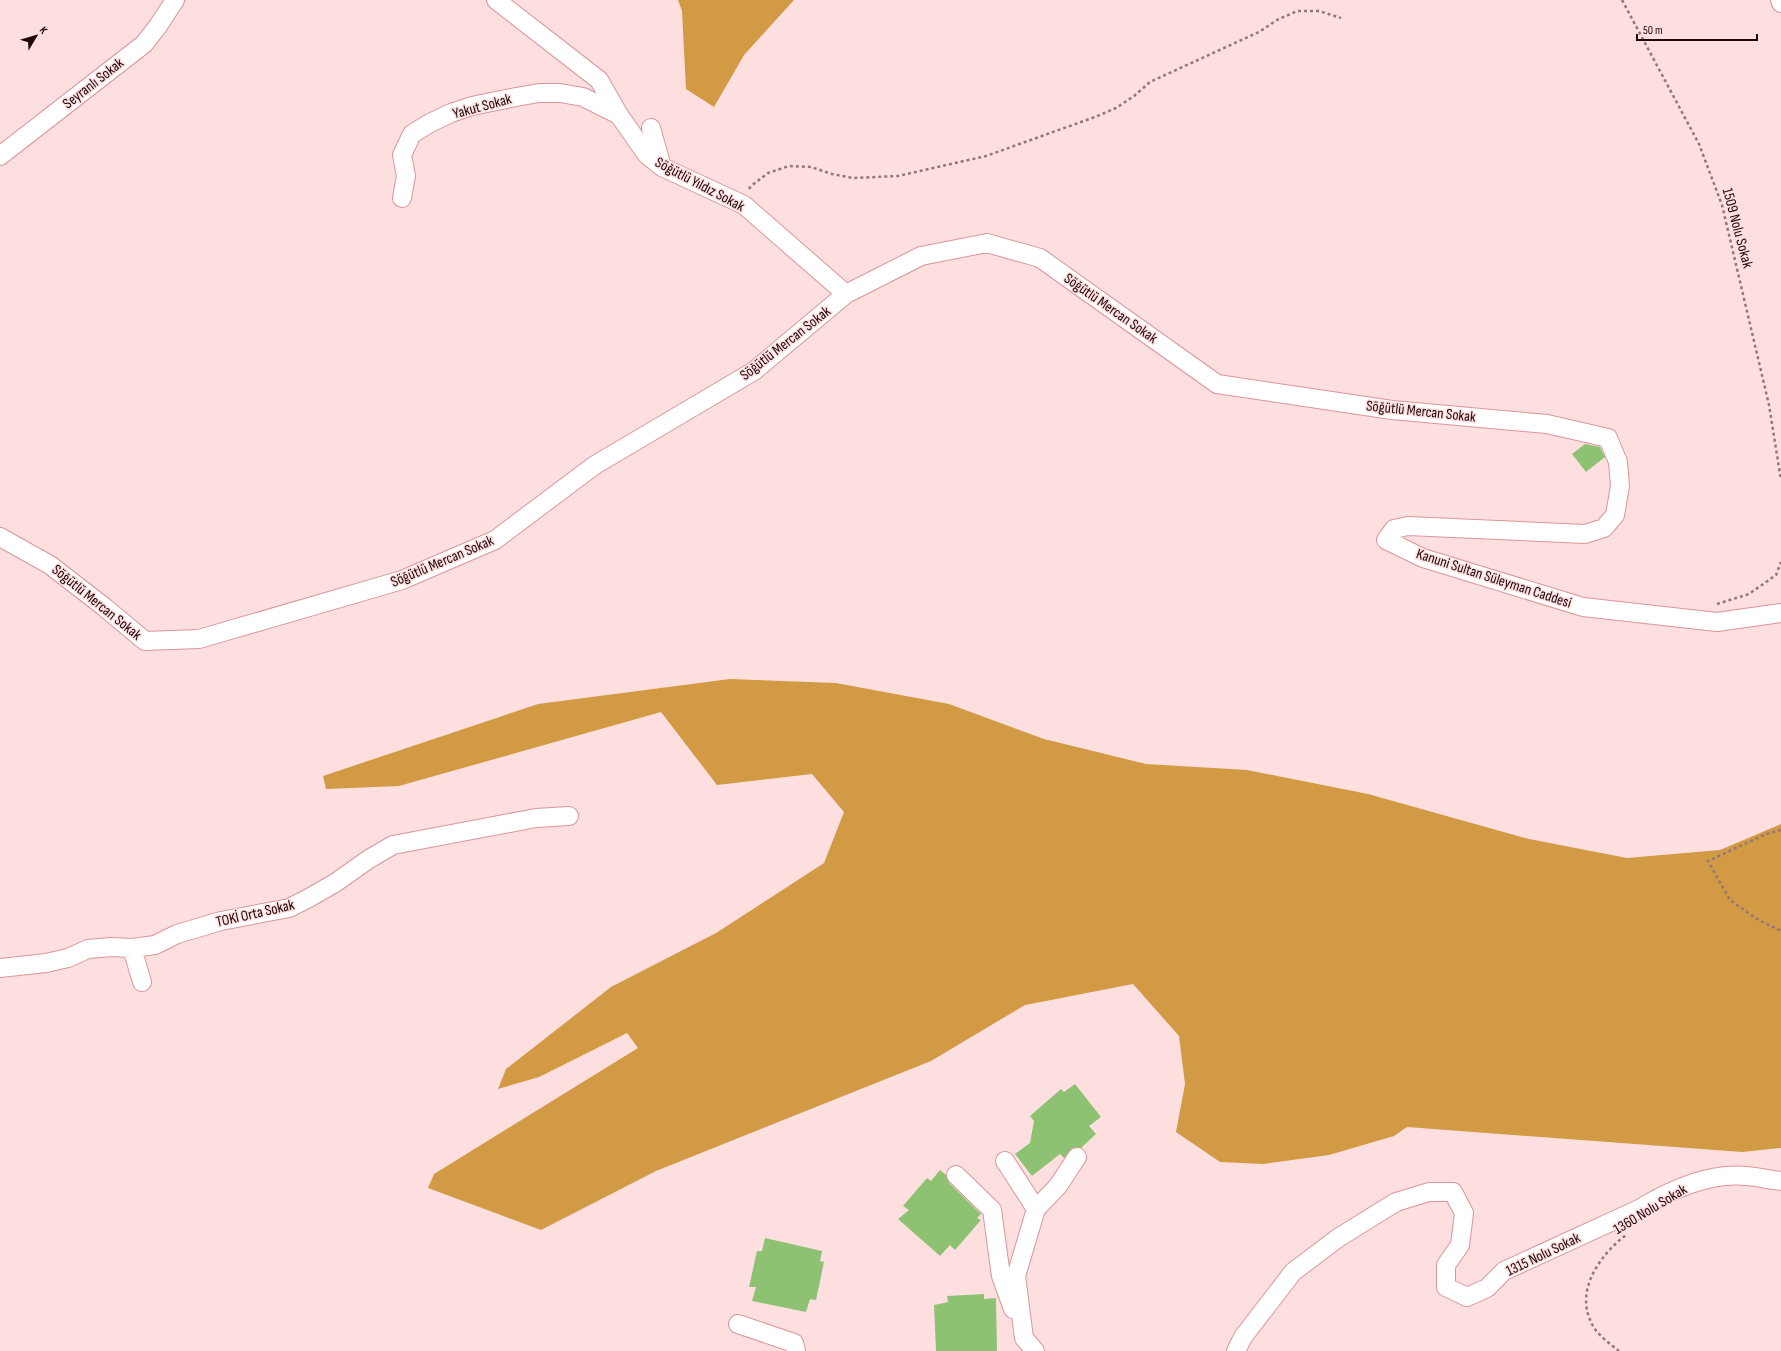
<svg xmlns="http://www.w3.org/2000/svg" width="1781" height="1351" font-family="'Sofia Sans Condensed',sans-serif">
<style>
.forest{fill:#d29a44}
.building{fill:#8dc272}
.lines{fill:none;stroke-linecap:round;stroke-linejoin:round}
.minor-casing{stroke:#db9598;stroke-width:20}
.path{stroke:#927778;stroke-width:2.5;stroke-dasharray:3 3;stroke-linecap:butt}
.minor{stroke:#fff;stroke-width:18}
.labels{text-anchor:middle;stroke-width:3;stroke-linejoin:round;paint-order:stroke}
.street-label{font-size:15px;fill:#1d0608;stroke:#fedfe0}
</style>
<rect width="100%" height="100%" fill="#fedfe0"/>
<path class="forest" d="M 678,0 L 794,0 L 744,55 L 714,107 L 686,89 L 682,11 Z
M 730,679 L 836,683 L 949,704 L 1044,739 L 1146,764 L 1247,770 L 1368,794 L 1529,839 L 1627,858 L 1720,850 L 1781,824 L 1781,1148 L 1742,1152 L 1407,1127 L 1394,1136 L 1329,1155 L 1263,1164 L 1220,1162 L 1176,1132 L 1185,1084 L 1179,1036 L 1133,984 L 1025,1005 L 931,1061 L 656,1171 L 541,1230 L 428,1188 L 434,1174 L 638,1048 L 627,1033 L 539,1077 L 498,1089 L 506,1069 L 611,987 L 716,933 L 824,863 L 844,812 L 812,774 L 717,785 L 661,712 L 399,786 L 326,789 L 323,776 L 538,704 Z"/>
<path class="building" d="M 1585,444 L 1600,447 L 1605,457 L 1586,472 L 1572,454 Z
M 1075,1084 L 1101,1117 L 1089,1126 L 1096,1134 L 1081,1148 L 1072,1148 L 1064,1158 L 1060,1154 L 1032,1176 L 1015,1154 L 1030,1143 L 1034,1121 L 1030,1116 L 1061,1089 L 1064,1092 Z
M 940,1170 L 946,1175 L 949,1183 L 981,1214 L 977,1218 L 981,1220 L 955,1250 L 950,1245 L 940,1256 L 898,1219 L 909,1210 L 903,1206 L 927,1178 L 931,1181 Z
M 765,1238 L 822,1251 L 820,1261 L 824,1262 L 816,1300 L 810,1299 L 806,1312 L 752,1301 L 756,1287 L 749,1287 L 757,1251 L 762,1251 Z
M 984,1294 L 984,1299 L 996,1298 L 997,1351 L 936,1351 L 934,1305 L 948,1302 L 947,1296 Z"/>
<g class="lines">
<defs>
<path id="minor" d="M 496,0 L 599,80 L 619,115 L 647,155 L 662,167 L 744,205 L 846,294
M 1780,0 L 1781,3
M 651,128 L 662,167
M 0,156 L 144,44 L 158,26 L 175,0
M 402,198 L 406,176 L 402,155 L 412,134 L 430,123 L 451,113 L 472,106 L 516,97 L 539,93 L 560,93 L 583,97 L 619,115
M 0,537 L 50,565 L 103,606 L 145,641 L 199,639 L 402,580 L 495,540 L 595,465 L 754,371 L 846,294 L 921,256 L 987,243 L 1040,258 L 1217,384 L 1392,410 L 1547,424 L 1608,438 L 1618,462 L 1620,486 L 1615,515 L 1604,528 L 1585,534 L 1408,526 L 1394,529 L 1386,540 L 1423,558 L 1583,607 L 1717,622 L 1781,613
M 132,948 L 142,982
M 0,968 L 46,963 L 68,958 L 88,949 L 111,947 L 132,948 L 155,945 L 177,934 L 221,921 L 289,908 L 307,899 L 335,883 L 369,859 L 393,845 L 536,818 L 569,816
M 1005,1161 L 1036,1209 L 1016,1276 L 1024,1338 L 1035,1351
M 956,1175 L 992,1210 L 1001,1276 L 1013,1309
M 1036,1209 L 1058,1186 L 1077,1157
M 738,1324 L 794,1343 L 796,1351
M 1236,1351 L 1243,1337 L 1293,1272 L 1338,1238 L 1396,1202 L 1429,1192 L 1453,1192 L 1464,1213 L 1460,1245 L 1446,1265 L 1446,1287 L 1467,1297 L 1487,1288 L 1504,1271 L 1639,1209 C 1670,1190 1710,1172 1747,1176 C 1759,1177 1770,1180 1781,1181"/>
</defs>
<use href="#minor" class="minor-casing"/>
<path class="path" d="M 1622,0 L 1699,144 L 1722,205 L 1769,405 L 1781,480
M 749,189 L 751,186 L 768,173 L 789,166 L 811,167 L 832,174 L 853,178 L 898,176 L 986,156 L 1095,117 L 1116,108 L 1134,96 L 1150,82 L 1259,32 L 1277,20 L 1297,11 L 1319,11 L 1341,18
M 1717,604 L 1749,594 L 1776,575 L 1781,562
M 1781,830 L 1766,834 L 1708,861 L 1730,900 L 1755,918 L 1781,931
M 1619,1351 C 1609,1343 1596,1334 1591,1322 C 1575,1289 1601,1254 1626,1235"/>
<use href="#minor" class="minor"/>
</g>
<g class="labels">
<g class="street-label">
<text transform="translate(93 83) rotate(-38)" y="5">Seyranlı Sokak</text>
<text transform="translate(482 106) rotate(-15)" y="5">Yakut Sokak</text>
<text transform="translate(700 184) rotate(28)" y="5">Söğütlü Yıldız Sokak</text>
<text transform="translate(1738 228) rotate(75)" y="5">1509 Nolu Sokak</text>
<text transform="translate(1111 308) rotate(35)" y="5">Söğütlü Mercan Sokak</text>
<text transform="translate(785 343) rotate(-38)" y="5">Söğütlü Mercan Sokak</text>
<text transform="translate(1421 411) rotate(6)" y="5">Söğütlü Mercan Sokak</text>
<text transform="translate(442 561) rotate(-23)" y="5">Söğütlü Mercan Sokak</text>
<text transform="translate(1494 578) rotate(18)" y="5">Kanuni Sultan Süleyman Caddesi</text>
<text transform="translate(97 602) rotate(39)" y="5">Söğütlü Mercan Sokak</text>
<text transform="translate(255 913) rotate(-13)" y="5">TOKİ Orta Sokak</text>
<text transform="translate(1650 1209) rotate(-31)" y="5">1360 Nolu Sokak</text>
<text transform="translate(1543 1254) rotate(-26)" y="5">1315 Nolu Sokak</text>
</g>
</g>
<g transform="translate(36 36) rotate(52)" stroke="#fedfe0" stroke-width="3" paint-order="stroke">
<path d="M0-3L7 15L0 10L-7 15Z" fill="#1d0608"/>
<text y="-6" font-size="11" font-weight="bold" text-anchor="middle" fill="#1d0608">K</text>
</g>
<path d="M1637 34v6h120v-6" fill="none" stroke="#1d0608" stroke-width="2"/>
<text x="1643" y="34" font-size="12" fill="#1d0608" stroke="#fedfe0" stroke-width="3" paint-order="stroke">50 m</text>
</svg>
